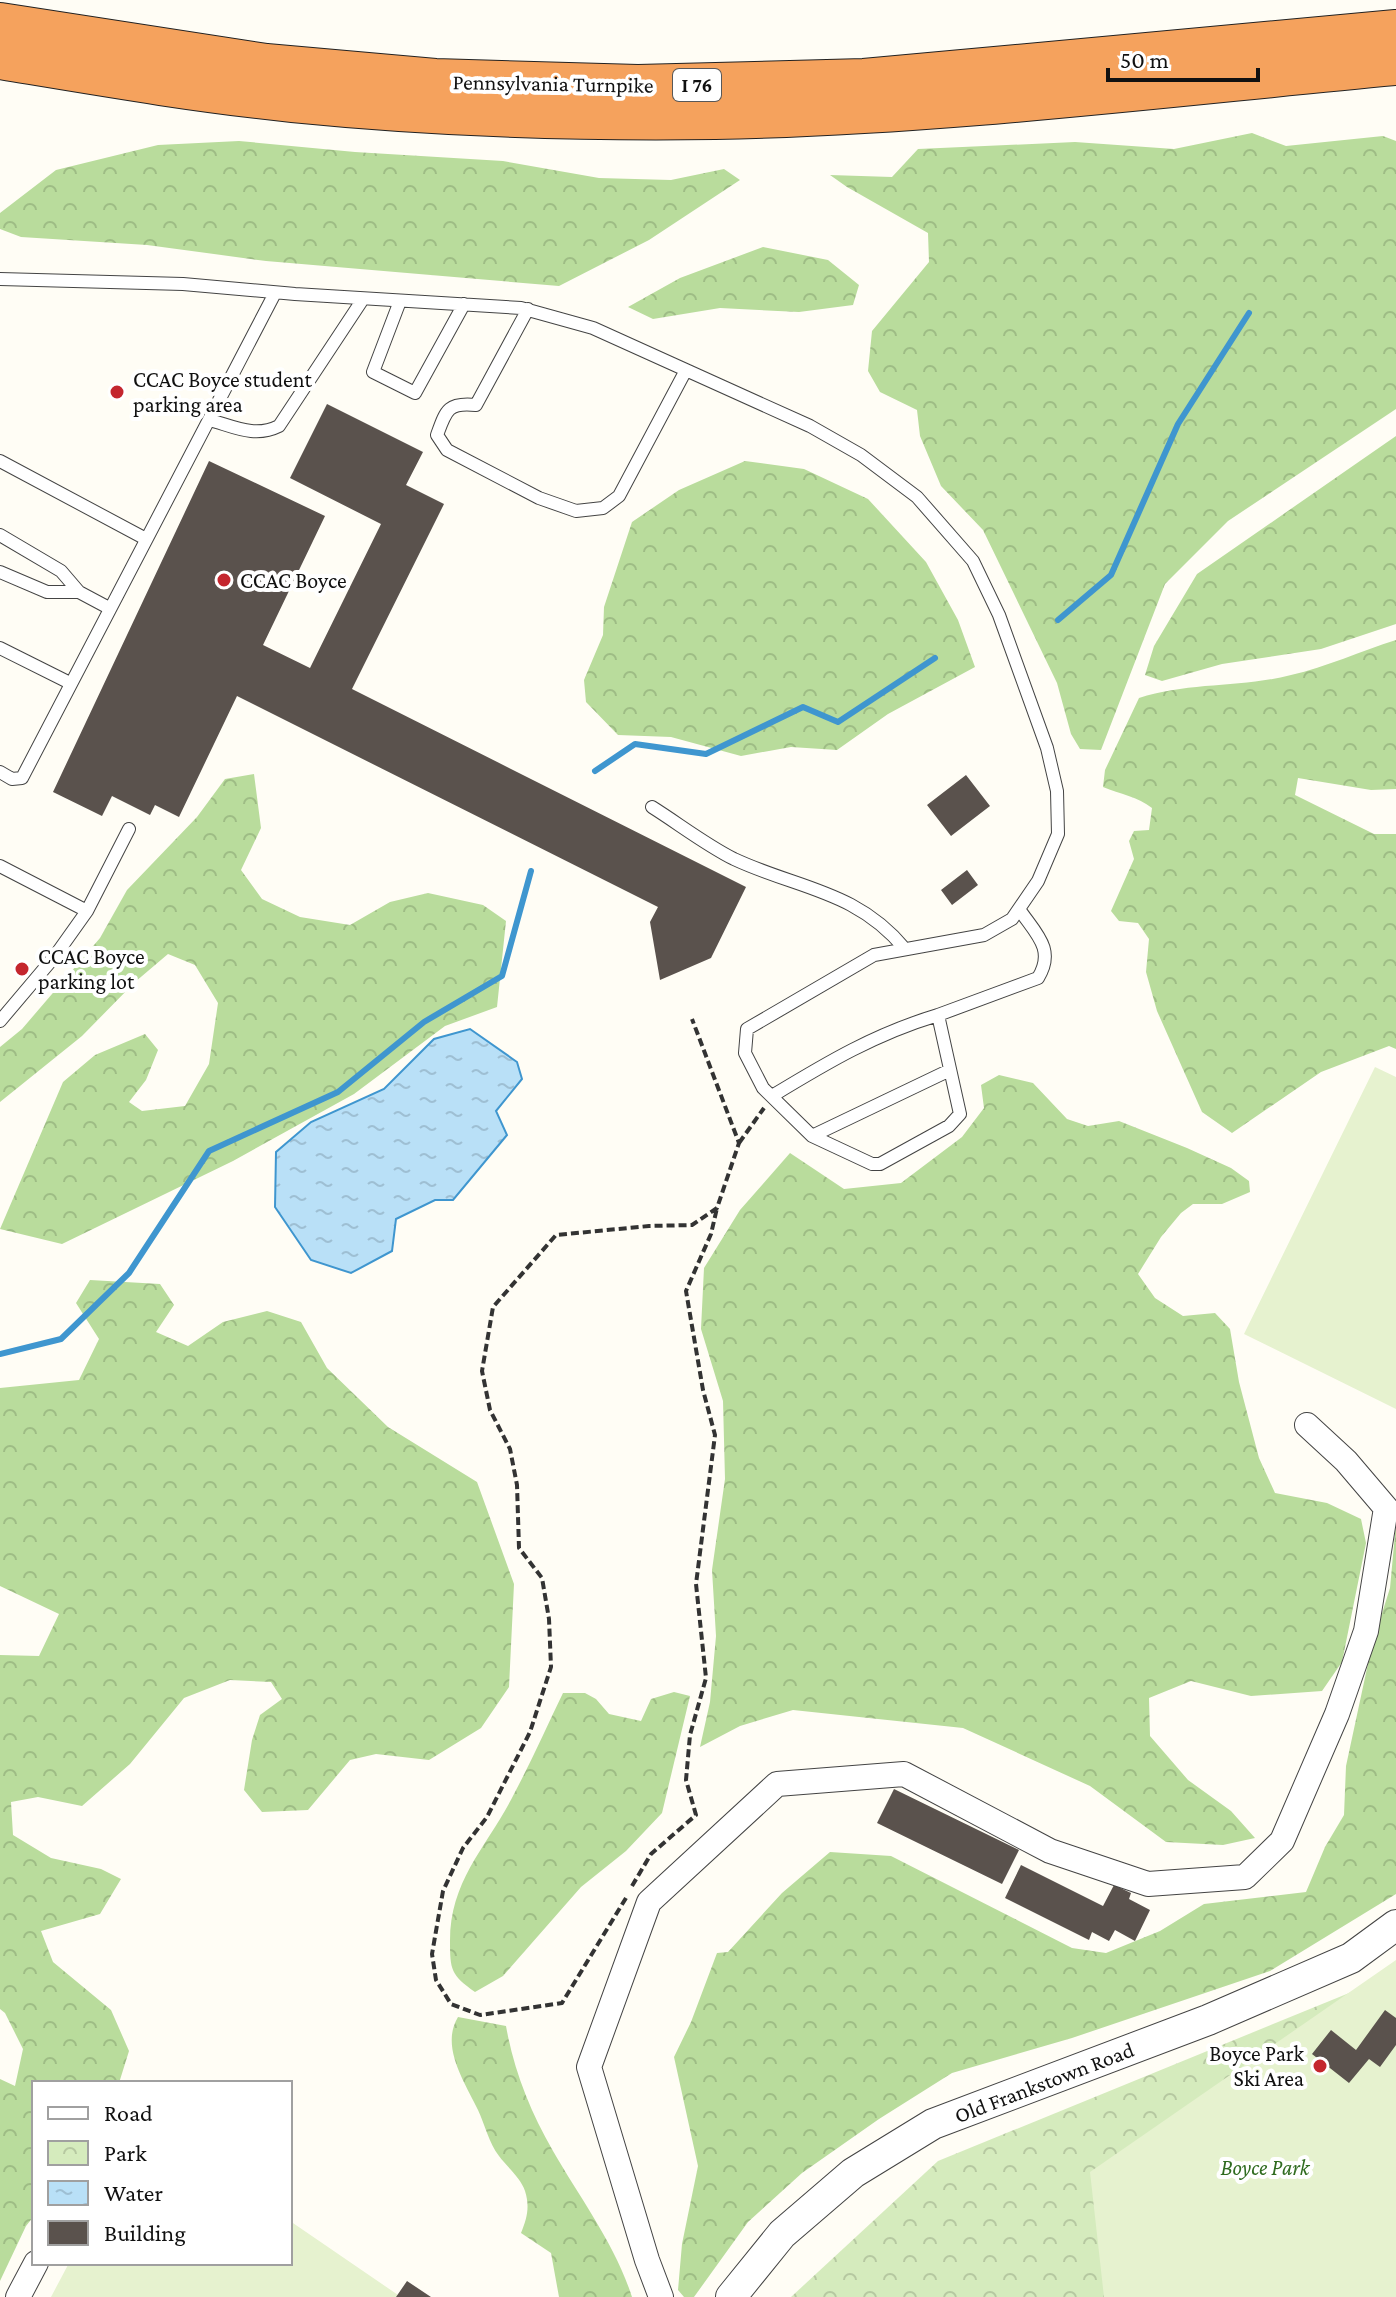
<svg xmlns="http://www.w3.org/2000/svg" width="1396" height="2297" font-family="'Crimson Pro',serif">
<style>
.forest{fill:url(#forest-crowns)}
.park{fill:url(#park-crowns)}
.pitch{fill:#e6f2cf}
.water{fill:url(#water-ripples);stroke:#3f96cf;stroke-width:2}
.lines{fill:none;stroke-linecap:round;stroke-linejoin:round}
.stream{stroke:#3f96cf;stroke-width:6}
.building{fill:#5a524d}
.service-casing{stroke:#444;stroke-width:14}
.minor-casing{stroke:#444;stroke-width:26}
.tertiary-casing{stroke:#444;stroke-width:32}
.motorway-casing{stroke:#222;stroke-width:44}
.path{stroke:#333;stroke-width:4;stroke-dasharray:8 4;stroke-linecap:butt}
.service{stroke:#fff;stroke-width:12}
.minor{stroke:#fff;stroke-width:24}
.tertiary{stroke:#fff;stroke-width:30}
.motorway{stroke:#f5a25d;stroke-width:42}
.poi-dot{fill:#c4262e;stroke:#fff;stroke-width:3}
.labels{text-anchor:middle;stroke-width:8;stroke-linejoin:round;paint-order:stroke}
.shield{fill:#fff;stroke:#585858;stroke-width:2}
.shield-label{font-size:20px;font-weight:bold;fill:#111}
.street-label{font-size:22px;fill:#111;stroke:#fff}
.poi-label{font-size:22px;fill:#111;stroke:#fff;text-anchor:start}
.park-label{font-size:22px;font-style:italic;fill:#2f6b1f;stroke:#fff}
</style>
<defs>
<pattern id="forest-crowns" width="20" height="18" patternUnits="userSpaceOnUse" patternTransform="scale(2)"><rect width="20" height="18" fill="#b9dc9c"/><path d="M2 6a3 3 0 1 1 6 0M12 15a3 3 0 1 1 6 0" fill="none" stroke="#9ebc85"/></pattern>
<pattern id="park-crowns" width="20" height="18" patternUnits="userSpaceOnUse" patternTransform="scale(2)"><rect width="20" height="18" fill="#d5ebbd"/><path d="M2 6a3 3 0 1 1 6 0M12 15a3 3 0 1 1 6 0" fill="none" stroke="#b6c8a1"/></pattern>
<pattern id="water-ripples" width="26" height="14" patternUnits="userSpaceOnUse" patternTransform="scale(2)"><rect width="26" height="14" fill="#b9e0f7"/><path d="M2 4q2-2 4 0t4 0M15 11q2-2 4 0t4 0" fill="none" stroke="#9ebfd3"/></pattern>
</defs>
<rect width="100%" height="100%" fill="#fffdf5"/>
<path class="forest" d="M 1252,133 L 1286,146 L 1383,136 L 1396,141 L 1396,409 L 1228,521 L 1165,584 L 1101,750 L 1080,749 L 1071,734 L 1057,683 L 983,530 L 941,486 L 920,436 L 917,410 L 880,392 L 868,371 L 872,331 L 929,262 L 928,233 L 847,187 L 830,175 L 892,177 L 918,149 L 1075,142 L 1174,149 Z
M 239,141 L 355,152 L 503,161 L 599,178 L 671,180 L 724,169 L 740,180 L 649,240 L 559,286 L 266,261 L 147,245 L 21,237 L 0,229 L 0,213 L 56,170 L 158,145 Z
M 763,247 L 828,260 L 859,285 L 853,305 L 799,312 L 720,308 L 653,319 L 628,307 L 680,278 Z
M 1396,436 L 1396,624 L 1321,649 L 1222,664 L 1162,681 L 1145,675 L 1154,646 L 1197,574 Z
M 745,461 L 804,469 L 868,499 L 926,562 L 958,620 L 975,667 L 888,714 L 837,750 L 791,747 L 741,756 L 671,737 L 618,735 L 586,702 L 584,680 L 603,635 L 604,607 L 632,522 L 679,490 Z
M 1396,640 L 1396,789 L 1371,790 L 1298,778 L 1295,795 L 1374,834 L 1396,834 L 1396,1049 L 1389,1046 L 1321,1072 L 1232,1133 L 1202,1112 L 1157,1011 L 1146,972 L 1149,939 L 1138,923 L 1119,921 L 1111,911 L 1134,859 L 1129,841 L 1134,831 L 1149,830 L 1152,808 C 1138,797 1120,794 1103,787 L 1105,770 L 1139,698 C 1188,682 1241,688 1291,675 C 1326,667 1361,651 1396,640 Z
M 254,774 L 261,828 L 241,870 L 262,899 L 300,917 L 350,925 L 390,902 L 428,893 L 483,905 L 506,921 L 497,1007 L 445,1026 L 354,1094 L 233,1161 L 62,1244 L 0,1229 L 63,1082 L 95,1055 L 145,1034 L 158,1050 L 146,1080 L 129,1102 L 142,1111 L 185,1106 L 209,1064 L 218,1003 L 195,965 L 168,954 L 135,982 L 82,1036 L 0,1102 L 0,1047 L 22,1029 L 100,938 L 127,890 L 197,817 L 225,779 Z
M 999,1075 L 1033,1083 L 1067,1119 L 1088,1126 L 1119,1121 L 1187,1148 L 1231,1168 L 1249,1181 L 1250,1192 L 1222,1204 L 1193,1204 L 1181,1213 L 1161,1237 L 1138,1274 L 1155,1298 L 1183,1316 L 1215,1313 L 1230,1329 L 1239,1382 L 1259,1458 L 1275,1493 L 1327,1503 L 1361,1519 L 1366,1543 L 1342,1662 L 1322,1691 L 1251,1696 L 1191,1681 L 1149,1698 L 1150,1736 L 1188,1780 L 1231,1811 L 1255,1838 L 1223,1845 L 1166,1842 L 1090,1786 L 963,1728 L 793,1710 L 740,1726 L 700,1747 L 710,1702 L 716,1636 L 712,1570 L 725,1479 L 723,1401 L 701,1329 L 704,1268 L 740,1210 L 790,1153 L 844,1189 L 901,1183 L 962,1137 L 984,1108 L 981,1085 Z
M 90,1280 L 160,1284 L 174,1305 L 156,1332 L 188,1346 L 223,1322 L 267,1311 L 301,1322 L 327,1368 L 388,1427 L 477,1482 L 514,1584 L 509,1687 L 481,1728 L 429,1760 L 376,1754 L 350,1760 L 308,1810 L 262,1812 L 244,1790 L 252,1740 L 260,1715 L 282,1699 L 271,1682 L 230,1680 L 184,1698 L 130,1764 L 82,1806 L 38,1797 L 11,1802 L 13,1835 L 51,1858 L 101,1869 L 121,1879 L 100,1914 L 41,1931 L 53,1962 L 111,2010 L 129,2051 L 119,2083 L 34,2083 L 34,2216 L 26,2226 L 0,2281 L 0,2079 L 15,2086 L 23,2049 L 5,2013 L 0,2009 L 0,1655 L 39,1656 L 59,1614 L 0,1586 L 0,1388 L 79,1380 L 99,1339 L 76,1303 Z
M 1396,1523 L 1396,1894 L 1270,1971 L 1072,2038 L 952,2073 L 879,2119 L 802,2173 L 748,2222 L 694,2297 L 684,2297 L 678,2290 L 682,2244 L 698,2166 L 674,2057 L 691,2022 L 717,1953 L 728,1952 L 782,1893 L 830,1852 L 891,1856 L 1072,1948 L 1106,1953 L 1160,1931 L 1204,1904 L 1306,1892 L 1325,1847 L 1344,1815 L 1346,1766 L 1372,1645 L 1390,1588 Z
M 674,1692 L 690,1696 L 662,1813 L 626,1851 L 581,1887 L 503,1976 L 475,1992 C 451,1975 450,1970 450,1941 C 450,1878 489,1845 515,1792 C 532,1760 547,1726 563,1693 L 585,1693 L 596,1699 L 609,1714 L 641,1721 L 651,1699 Z
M 458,2017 L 506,2026 C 514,2071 530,2111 553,2151 C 580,2198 615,2244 632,2297 L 559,2297 L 551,2253 L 521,2233 C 527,2218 530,2207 525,2191 C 521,2178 507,2167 499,2156 C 489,2143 485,2125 478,2110 C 465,2082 440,2047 458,2017 Z"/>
<path class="park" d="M 1381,1980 L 1396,2297 L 791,2297 L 938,2161 Z"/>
<path class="pitch" d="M 1375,1067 L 1396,1077 L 1396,1409 L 1244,1334 Z
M 1396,1960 L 1396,2297 L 1104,2297 L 1090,2172 Z
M 290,2221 L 401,2297 L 51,2297 L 69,2263 L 290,2263 Z"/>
<path class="water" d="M 470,1029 L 517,1062 L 522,1079 L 496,1111 L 507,1135 L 453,1200 L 435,1200 L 396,1219 L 392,1251 L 351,1273 L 311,1260 L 275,1207 L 276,1152 L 311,1122 L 384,1089 L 434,1039 Z"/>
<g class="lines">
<path class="stream" d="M 1058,620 L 1111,575 L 1178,424 L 1249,313
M 595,771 L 635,744 L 706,754 L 803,707 L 838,722 L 935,658
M 0,1354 L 61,1339 L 129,1273 L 209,1151 L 338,1092 L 424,1022 L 502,976 L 531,871"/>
</g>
<path class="building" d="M 327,404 L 423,452 L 406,485 L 444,504 L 352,689 L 746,887 L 711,958 L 660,980 L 650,922 L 658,907 L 237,696 L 179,817 L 155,805 L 150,815 L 112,796 L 102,816 L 53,792 L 209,461 L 325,516 L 263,645 L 310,668 L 381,524 L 290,478 Z
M 966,775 L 990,806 L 951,836 L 927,805 Z
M 967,870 L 978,885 L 952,905 L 941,890 Z
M 894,1789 L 1019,1850 L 1002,1884 L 877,1823 Z
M 1021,1865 L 1103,1906 L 1114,1885 L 1131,1893 L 1129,1899 L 1150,1910 L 1135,1941 L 1115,1930 L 1109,1941 L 1092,1932 L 1089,1940 L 1005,1898 Z
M 1385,2010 L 1396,2018 L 1396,2045 L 1380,2067 L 1369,2059 L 1349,2083 L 1312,2054 L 1331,2030 L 1356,2050 Z
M 407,2281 L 431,2297 L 396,2297 Z"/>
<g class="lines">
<defs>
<path id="service" d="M 0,279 L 183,284 L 295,294 L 521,308 L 593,328 L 810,426 L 861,455 L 917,497 L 973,561 L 999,615 L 1047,748 L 1057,791 L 1058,834 L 1038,881 L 1012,919 L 984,935 L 874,955 L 747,1029 L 745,1053 L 763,1088 L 812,1136 L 872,1164 L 880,1164 L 949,1126 L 960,1114 L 938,1015 L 1038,978 C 1056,949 1035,933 1019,909
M 400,301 L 373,372 L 415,393 L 464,304
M 528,309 L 476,405 C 448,402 446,410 437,435 L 447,450 L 539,498 L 576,511 L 603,508 L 619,496 L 686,370
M 210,420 C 235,427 255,438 279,426 L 363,299
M 0,461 L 146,539
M 0,535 L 61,571 L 79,592 L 47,592 L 0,572
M 79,592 L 109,608
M 0,648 L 70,683
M 0,772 L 12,779 L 22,778 L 275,293
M 652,807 C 679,824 706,845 734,859 C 798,889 856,890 905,949
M 0,866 L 87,911
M 0,1021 L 55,956 L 87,911 L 129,829
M 772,1096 C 828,1062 875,1034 938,1015
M 812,1136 L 950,1070"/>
<path id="minor" d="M 18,2297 L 36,2263
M 661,2297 L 647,2260 L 589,2067 L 649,1902 L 777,1784 L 904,1774 L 1050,1851 L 1148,1884 L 1245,1877 L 1282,1841 L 1337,1714 L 1366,1631 L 1386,1508 L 1346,1461 L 1307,1425"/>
<path id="tertiary" d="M 731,2297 L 782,2234 L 853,2173 L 933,2124 L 1208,2020 L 1351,1958 L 1396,1925"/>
<path id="motorway" d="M 0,24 L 266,65 L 435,80 L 638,86 L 864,80 L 1396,31
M 0,58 C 97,74 195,91 293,101 C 433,115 574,120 715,118 C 942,114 1170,85 1396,64"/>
</defs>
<use href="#service" class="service-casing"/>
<use href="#minor" class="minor-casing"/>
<use href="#tertiary" class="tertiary-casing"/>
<use href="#motorway" class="motorway-casing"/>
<path class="path" d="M 739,1143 L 764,1108
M 632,1886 L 651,1854 L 696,1815 L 686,1780 L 690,1735 L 706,1678 L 696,1584 L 715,1435 L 703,1390 L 686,1291 L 711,1234 L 717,1208
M 626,1898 L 562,2003 L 480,2015 L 451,2004 L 436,1980 L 432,1954 L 443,1891 L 463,1848 L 487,1817 L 530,1732 L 551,1667 L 549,1619 L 542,1578 L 519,1548 L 517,1485 L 510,1449 L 490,1410 L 482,1371 L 493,1307 L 556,1235 L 649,1226 L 692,1225 L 717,1208 L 739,1143 L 692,1019"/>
<use href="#service" class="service"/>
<use href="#minor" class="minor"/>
<use href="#tertiary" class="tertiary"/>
<use href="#motorway" class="motorway"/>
</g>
<g class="poi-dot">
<circle cx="117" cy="392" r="8"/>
<circle cx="224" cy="580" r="8"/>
<circle cx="22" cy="969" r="8"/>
<circle cx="1320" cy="2066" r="8"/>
</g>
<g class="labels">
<rect class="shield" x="673" y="69" width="48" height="32" rx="6"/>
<g class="shield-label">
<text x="697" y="92">I 76</text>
</g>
<g class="street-label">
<text transform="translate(553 83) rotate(1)" y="8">Pennsylvania Turnpike</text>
<text transform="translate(1044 2082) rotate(-21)" y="8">Old Frankstown Road</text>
</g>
<g class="poi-label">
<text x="133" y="387">CCAC Boyce student<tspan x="133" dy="25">parking area</tspan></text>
<text x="240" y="588">CCAC Boyce</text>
<text x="38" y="964">CCAC Boyce<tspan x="38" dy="25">parking lot</tspan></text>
<text x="1304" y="2061" text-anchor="end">Boyce Park<tspan x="1304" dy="25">Ski Area</tspan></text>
</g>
<g class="park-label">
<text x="1265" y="2175">Boyce Park</text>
</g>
</g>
<rect x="32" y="2081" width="260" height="184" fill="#ffffff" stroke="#a0a0a0" stroke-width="2"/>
<rect x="48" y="2107" width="40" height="12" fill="#ffffff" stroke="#a0a0a0" stroke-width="2"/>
<text x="104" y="2121" font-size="24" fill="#111111">Road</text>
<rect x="48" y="2141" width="40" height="24" fill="url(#park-crowns)" stroke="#a0a0a0" stroke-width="2"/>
<text x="104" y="2161" font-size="24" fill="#111111">Park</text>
<rect x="48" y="2181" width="40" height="24" fill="url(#water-ripples)" stroke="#a0a0a0" stroke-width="2"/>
<text x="104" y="2201" font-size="24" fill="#111111">Water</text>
<rect x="48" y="2221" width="40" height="24" fill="#5a524d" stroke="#a0a0a0" stroke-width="2"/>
<text x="104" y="2241" font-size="24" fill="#111111">Building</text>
<path d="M1108 68v12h150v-12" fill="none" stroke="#111111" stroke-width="4"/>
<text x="1120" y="68" font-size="24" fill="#111111" stroke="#ffffff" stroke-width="6" paint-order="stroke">50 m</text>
</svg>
